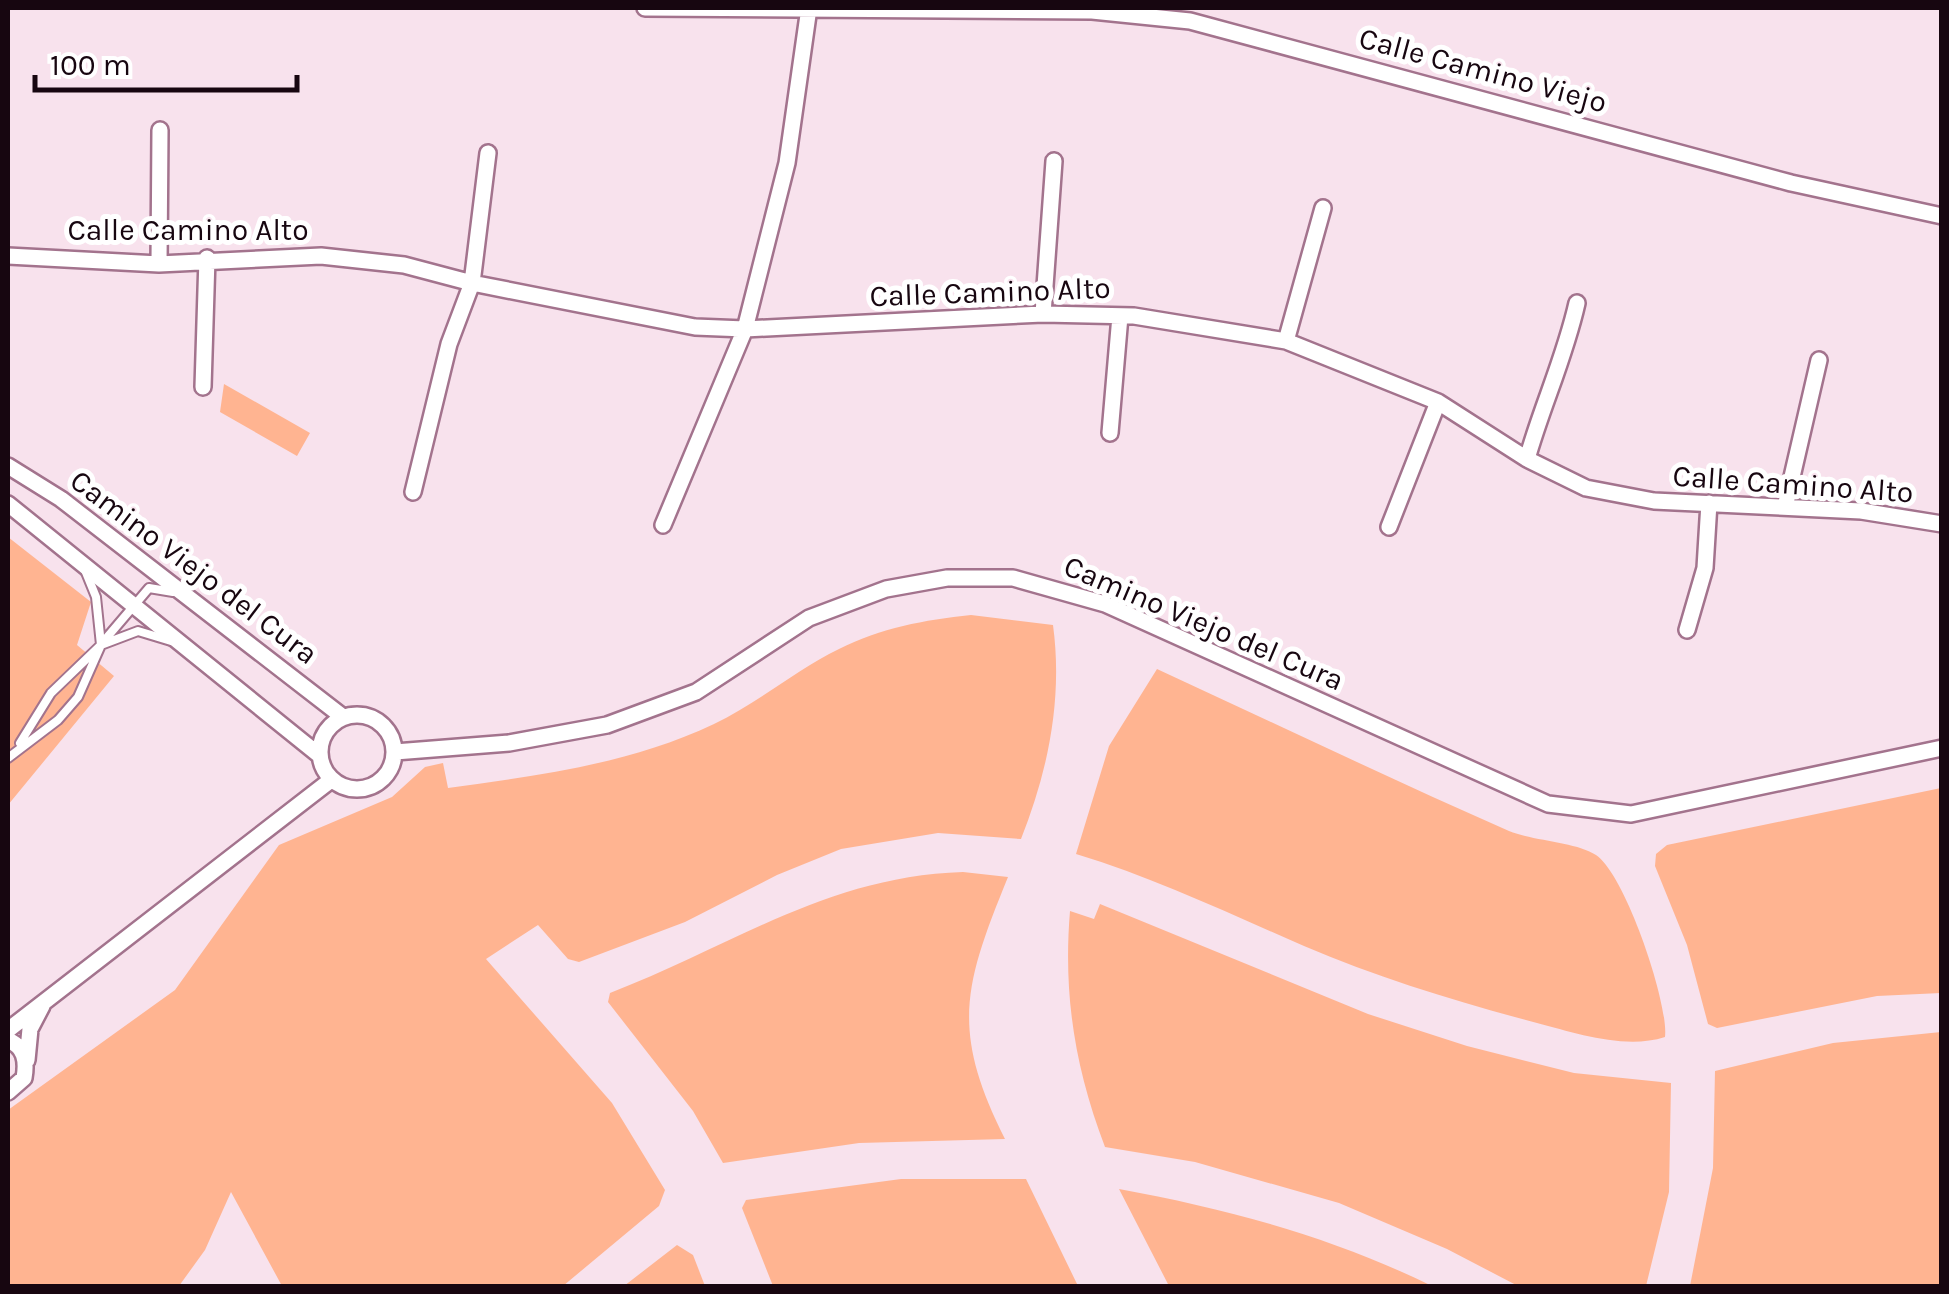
<svg xmlns="http://www.w3.org/2000/svg" width="1949" height="1294" font-family="Karla,sans-serif">
<style>
.green{fill:#ffb491}
.lines{fill:none;stroke-linecap:round;stroke-linejoin:round}
.service-casing{stroke:#a3738d;stroke-width:12}
.minor-casing{stroke:#a3738d;stroke-width:20}
.service{stroke:#fff;stroke-width:8}
.minor{stroke:#fff;stroke-width:15}
.labels{text-anchor:middle;stroke-width:10;stroke-linejoin:round;paint-order:stroke}
.street-label{font-size:30px;fill:#170610;stroke:#fff}
</style>
<rect width="100%" height="100%" fill="#f8e2ed"/>
<path class="green" d="M 224,384 L 310,433 L 297,456 L 220,412 Z
M 8,537 L 91,602 L 77,645 L 114,676 L 8,805 Z
M 971,615 L 1053,625 C 1063,699 1048,771 1021,839 L 938,833 L 841,849 L 777,875 L 685,922 L 579,962 L 568,959 L 538,925 L 486,959 L 612,1103 L 665,1190 L 659,1206 L 563,1286 L 282,1286 L 231,1192 L 205,1250 L 179,1286 L 8,1286 L 8,1110 L 175,990 L 279,845 L 392,797 L 425,767 L 443,763 L 448,788 C 541,775 629,764 714,724 C 758,703 796,670 839,649 C 881,628 924,620 971,615 Z
M 1157,669 C 1274,723 1391,779 1509,831 C 1534,841 1577,842 1596,855 C 1625,874 1669,1003 1665,1037 C 1625,1050 1576,1033 1537,1023 C 1458,1002 1379,978 1304,946 C 1228,913 1155,878 1076,854 L 1109,746 Z
M 1941,788 L 1941,993 L 1877,996 L 1717,1028 L 1708,1024 L 1687,945 L 1655,866 L 1656,854 L 1667,845 Z
M 963,872 L 1008,877 C 964,985 950,1030 1005,1139 L 859,1143 L 723,1163 L 693,1111 L 608,1002 L 610,993 C 732,946 828,876 963,872 Z
M 1100,904 L 1368,1014 L 1467,1046 L 1574,1073 L 1671,1083 L 1669,1192 L 1646,1286 L 1518,1286 L 1447,1249 L 1339,1203 L 1195,1162 L 1105,1147 C 1075,1068 1063,995 1070,911 L 1094,919 Z
M 1941,1032 L 1941,1286 L 1690,1286 L 1713,1168 L 1715,1071 L 1833,1043 Z
M 901,1179 L 1026,1179 L 1078,1286 L 773,1286 L 742,1208 L 746,1200 Z
M 1119,1189 C 1228,1209 1332,1237 1432,1286 L 1169,1286 Z
M 677,1245 L 693,1255 L 705,1286 L 624,1286 Z"/>
<g class="lines">
<defs>
<path id="service" d="M 103,642 L 149,588 L 173,592
M 20,743 L 51,693 L 101,645 L 96,597 L 85,570
M 8,758 L 58,720 L 78,697 L 101,645 L 138,631 L 171,641"/>
<path id="minor" d="M 645,8 L 1092,11 L 1190,21 L 1791,183 L 1942,216
M 8,256 L 159,264 L 321,256 L 404,265 L 472,283 L 695,327 L 745,329 L 1043,314 L 1134,316 L 1286,341 L 1438,402 L 1527,459 L 1586,488 L 1654,501 L 1861,511 L 1942,524
M 159,264 L 160,130
M 1043,314 L 1054,161
M 1286,341 L 1323,208
M 203,387 L 207,258
M 1110,433 L 1120,316
M 1527,459 C 1542,406 1565,357 1577,303
M 8,466 L 61,499 L 343,717
M 413,492 L 449,344 L 472,283 L 488,153
M 8,504 L 319,755
M 1785,507 L 1819,360
M 663,525 L 745,329 L 787,163 L 809,8
M 1389,527 L 1438,402
M 1687,630 L 1705,568 L 1709,503
M320 752a37 37 0 1 1 74 0a37 37 0 1 1-74 0Z
M 395,752 L 509,743 L 607,725 L 696,692 L 809,618 L 886,589 L 947,578 L 1013,578 L 1105,604 L 1548,804 L 1631,814 L 1942,748
M 8,1030 L 331,780
M 8,1040 C 25,1047 27,1061 24,1078 L 8,1092
M 27,1060 L 30,1029 L 42,1006"/>
</defs>
<use href="#service" class="service-casing"/>
<use href="#minor" class="minor-casing"/>
<use href="#service" class="service"/>
<use href="#minor" class="minor"/>
</g>
<g class="labels">
<g class="street-label">
<text transform="translate(1483 70) rotate(15)" y="10">Calle Camino Viejo</text>
<text x="188" y="240">Calle Camino Alto</text>
<text transform="translate(990 292) rotate(-2)" y="10">Calle Camino Alto</text>
<text transform="translate(1793 484) rotate(4)" y="10">Calle Camino Alto</text>
<text transform="translate(194 567) rotate(37)" y="10">Camino Viejo del Cura</text>
<text transform="translate(1204 623) rotate(23)" y="10">Camino Viejo del Cura</text>
</g>
</g>
<rect width="1949" height="1294" fill="none" stroke="#170610" stroke-width="20"/>
<path d="M35 75v15h262v-15" fill="none" stroke="#170610" stroke-width="5"/>
<text x="50" y="75" font-size="30" fill="#170610" stroke="#ffffff" stroke-width="8" paint-order="stroke">100 m</text>
</svg>
